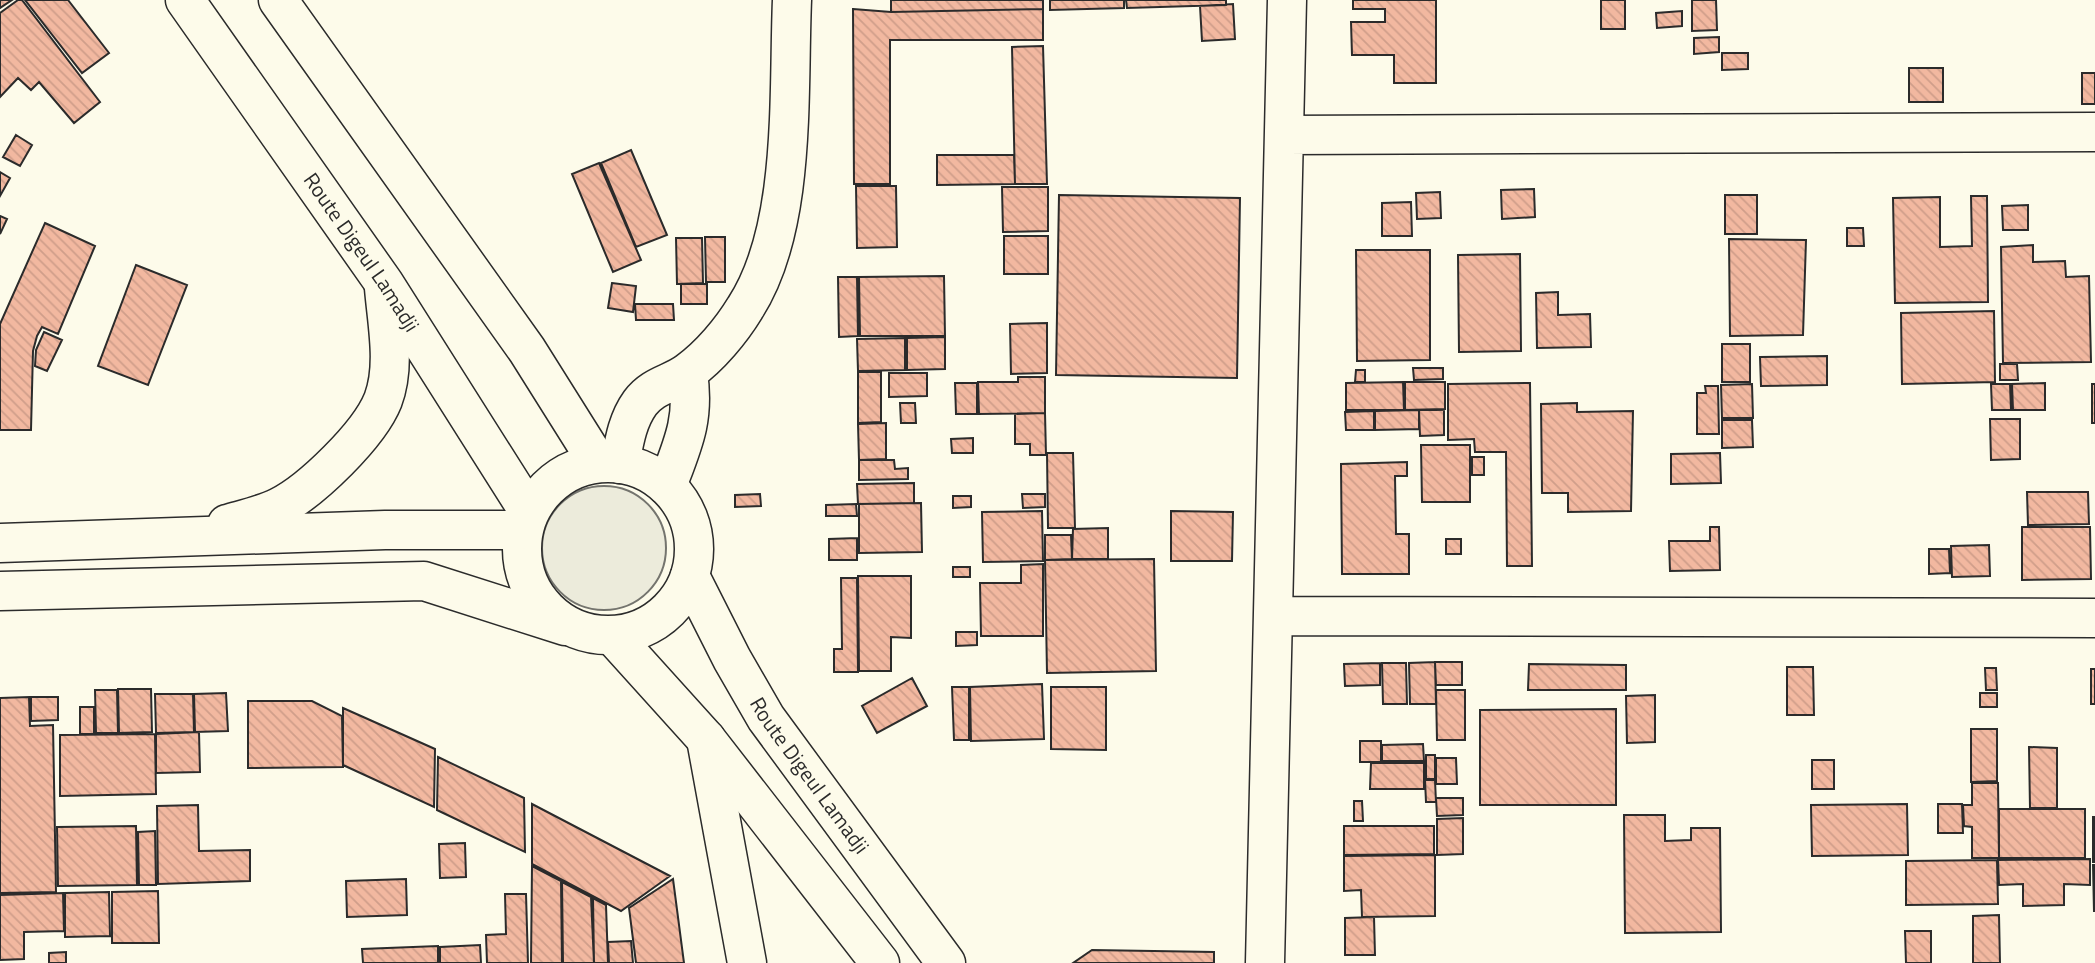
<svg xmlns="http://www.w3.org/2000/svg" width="2095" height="963" font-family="'Titillium Web',sans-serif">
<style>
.grass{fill:#ecebdb;stroke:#74746e;stroke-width:2}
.building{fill:url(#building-back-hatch);stroke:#2b2b2b;stroke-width:2}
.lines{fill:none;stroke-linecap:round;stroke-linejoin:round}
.minor-casing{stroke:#2b2b2b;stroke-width:41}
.major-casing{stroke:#2b2b2b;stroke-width:41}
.minor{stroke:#fdfbea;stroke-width:38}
.major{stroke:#fdfbea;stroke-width:38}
.labels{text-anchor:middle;stroke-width:5;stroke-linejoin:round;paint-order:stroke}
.street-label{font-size:21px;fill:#2b2b2b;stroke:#fdfbea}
</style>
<defs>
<pattern id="building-back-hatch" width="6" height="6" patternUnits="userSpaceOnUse" patternTransform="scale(1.75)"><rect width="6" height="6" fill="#f2b8a0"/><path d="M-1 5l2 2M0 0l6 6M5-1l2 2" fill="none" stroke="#d09e8a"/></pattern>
</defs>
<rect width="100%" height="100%" fill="#fdfbea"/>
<path class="grass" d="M542 548a62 62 0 1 1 124 0a62 62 0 1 1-124 0Z"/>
<path class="building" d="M 0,0 L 12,0 L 0,8 Z
M 18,0 L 22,0 L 100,102 L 74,123 L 39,82 L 31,90 L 18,78 L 0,97 L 0,13 Z
M 25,0 L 68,0 L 109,53 L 82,73 Z
M 891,0 L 1043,0 L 1043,9 L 891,12 Z
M 1050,0 L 1124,0 L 1124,8 L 1050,10 Z
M 1126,0 L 1226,0 L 1226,5 L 1127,8 Z
M 1353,0 L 1436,0 L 1436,83 L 1394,83 L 1394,55 L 1352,55 L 1351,22 L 1385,22 L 1385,9 L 1353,9 Z
M 1601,0 L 1625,0 L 1625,29 L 1601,29 Z
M 1692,0 L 1716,0 L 1717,30 L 1692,31 Z
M 1233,4 L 1235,39 L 1202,41 L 1200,6 Z
M 853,9 L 891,12 L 1043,9 L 1043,40 L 890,40 L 890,184 L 854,184 Z
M 1682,11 L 1682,26 L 1657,28 L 1656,13 Z
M 1719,37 L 1719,52 L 1694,54 L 1694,38 Z
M 1043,46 L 1047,184 L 1015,184 L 1012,47 Z
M 1722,53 L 1748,53 L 1748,69 L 1722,70 Z
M 1909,68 L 1943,68 L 1943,102 L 1909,102 Z
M 2082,73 L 2095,73 L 2095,104 L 2082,104 Z
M 16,135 L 32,145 L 20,166 L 3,157 Z
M 631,150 L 667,235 L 636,247 L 601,163 Z
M 937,155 L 1014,155 L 1015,184 L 937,185 Z
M 599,163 L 641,260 L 613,272 L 572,174 Z
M 0,172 L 10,178 L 0,196 Z
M 856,186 L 896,186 L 897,247 L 857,248 Z
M 1002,187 L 1048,187 L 1048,231 L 1003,232 Z
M 1534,189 L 1535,217 L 1502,219 L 1501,190 Z
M 1440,192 L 1441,218 L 1417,219 L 1416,193 Z
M 1059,195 L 1240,198 L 1237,378 L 1056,375 Z
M 1725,195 L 1757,195 L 1757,234 L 1725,234 Z
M 1971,196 L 1987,196 L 1988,302 L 1895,303 L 1893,198 L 1940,197 L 1940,247 L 1972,246 Z
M 1411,202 L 1412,236 L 1382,236 L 1382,203 Z
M 2028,205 L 2028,230 L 2003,230 L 2002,206 Z
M 0,216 L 7,219 L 0,234 Z
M 45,223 L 95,246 L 58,334 L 42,327 L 37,336 L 33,351 L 31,430 L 0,430 L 0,324 Z
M 1847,228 L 1863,228 L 1864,246 L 1847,246 Z
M 1004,236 L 1048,236 L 1048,274 L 1004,274 Z
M 705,237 L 725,237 L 725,282 L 706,282 Z
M 676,238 L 702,238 L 703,283 L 677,284 Z
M 1729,239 L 1806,240 L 1803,335 L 1730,336 Z
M 2033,245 L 2033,262 L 2065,261 L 2066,277 L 2089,276 L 2091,362 L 2003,363 L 2001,247 Z
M 1356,250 L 1430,250 L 1430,360 L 1357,361 Z
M 1520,254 L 1521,351 L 1459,352 L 1458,255 Z
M 136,265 L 187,285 L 148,385 L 98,366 Z
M 944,276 L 945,336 L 860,336 L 859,277 Z
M 838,277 L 857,277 L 858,336 L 839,337 Z
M 612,283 L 636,286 L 633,312 L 608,308 Z
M 681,284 L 707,284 L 707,304 L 681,304 Z
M 1558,292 L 1558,315 L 1590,314 L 1591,347 L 1537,348 L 1536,293 Z
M 635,304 L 673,304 L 674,320 L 636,320 Z
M 1994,311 L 1995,382 L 1902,384 L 1901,313 Z
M 1047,323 L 1047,373 L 1011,374 L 1010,324 Z
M 44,332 L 62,340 L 47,371 L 35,366 L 36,350 Z
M 945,337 L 945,369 L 907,370 L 907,338 Z
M 905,338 L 905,370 L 858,371 L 857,339 Z
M 1722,344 L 1750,344 L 1750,382 L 1722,382 Z
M 1827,356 L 1827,385 L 1761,386 L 1760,357 Z
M 2000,364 L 2017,364 L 2018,380 L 2000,380 Z
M 1413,368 L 1443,368 L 1443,379 L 1414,380 Z
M 1356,370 L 1365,370 L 1365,382 L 1355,382 Z
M 858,372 L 881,372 L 881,422 L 858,423 Z
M 889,373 L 927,373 L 927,396 L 889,397 Z
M 1018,377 L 1045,377 L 1045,413 L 979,414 L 978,382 L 1018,382 Z
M 1403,382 L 1404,410 L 1346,410 L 1346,383 Z
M 1405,382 L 1445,382 L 1445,409 L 1405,410 Z
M 955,383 L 977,383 L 977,414 L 956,414 Z
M 1530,383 L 1532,566 L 1507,566 L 1506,452 L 1475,452 L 1474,439 L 1448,440 L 1448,384 Z
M 2045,383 L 2045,410 L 2013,410 L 2012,384 Z
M 1752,384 L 1753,418 L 1722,418 L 1721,385 Z
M 1991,384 L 2010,384 L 2011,410 L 1992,410 Z
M 2092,384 L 2095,384 L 2095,423 L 2092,423 Z
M 1705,386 L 1718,386 L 1719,434 L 1697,434 L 1697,393 L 1706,393 Z
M 900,403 L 915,403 L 916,423 L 901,423 Z
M 1577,403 L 1577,412 L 1633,411 L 1631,511 L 1568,512 L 1568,493 L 1542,493 L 1541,404 Z
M 1419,410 L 1419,429 L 1375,430 L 1375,411 Z
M 1419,410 L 1444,410 L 1444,435 L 1420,436 Z
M 1374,411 L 1374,430 L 1346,430 L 1345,412 Z
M 1045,413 L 1046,455 L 1030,455 L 1030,444 L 1015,444 L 1015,414 Z
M 1990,419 L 2020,419 L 2020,459 L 1991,460 Z
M 1722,420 L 1752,420 L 1753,447 L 1722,448 Z
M 886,423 L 886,459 L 859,460 L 858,424 Z
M 973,438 L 973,453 L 952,453 L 951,439 Z
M 1421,445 L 1470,445 L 1470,502 L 1422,502 Z
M 1047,453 L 1073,453 L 1075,528 L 1048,528 Z
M 1720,453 L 1721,483 L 1671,484 L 1671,454 Z
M 1472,457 L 1484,457 L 1484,475 L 1472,475 Z
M 859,460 L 894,460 L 895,469 L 908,468 L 908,479 L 859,480 Z
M 1407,462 L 1407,476 L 1395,476 L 1396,534 L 1409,534 L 1409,574 L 1342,574 L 1341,464 Z
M 914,483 L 914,503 L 858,504 L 857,484 Z
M 2027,492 L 2088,492 L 2089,524 L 2028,525 Z
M 760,494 L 761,506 L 735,507 L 735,495 Z
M 1022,494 L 1045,494 L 1045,507 L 1023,508 Z
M 953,496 L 971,496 L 971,507 L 953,508 Z
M 921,503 L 922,552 L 859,553 L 859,504 Z
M 856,504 L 857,516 L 826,516 L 826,505 Z
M 1042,511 L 1043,561 L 983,562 L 982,512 Z
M 1171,511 L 1233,512 L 1232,561 L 1171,561 Z
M 1710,527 L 1719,527 L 1720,570 L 1670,571 L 1669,541 L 1710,541 Z
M 2022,527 L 2090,527 L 2091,579 L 2022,580 Z
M 1108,528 L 1108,559 L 1072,559 L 1073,529 Z
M 1045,535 L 1071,535 L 1072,559 L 1045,560 Z
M 857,538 L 857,560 L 829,560 L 829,539 Z
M 1446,539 L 1461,539 L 1461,554 L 1446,554 Z
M 1989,545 L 1990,576 L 1952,577 L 1951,546 Z
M 1929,549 L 1949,549 L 1950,573 L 1929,574 Z
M 1154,559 L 1156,671 L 1047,673 L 1045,560 Z
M 1043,564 L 1043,636 L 981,636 L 980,583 L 1021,583 L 1021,565 Z
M 953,567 L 970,567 L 970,577 L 953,577 Z
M 858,576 L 911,576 L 911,638 L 891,637 L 891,671 L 859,671 Z
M 841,578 L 857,578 L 858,672 L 834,672 L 834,649 L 842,649 Z
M 956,632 L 977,632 L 977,645 L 956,646 Z
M 1435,662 L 1462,662 L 1462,685 L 1436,685 Z
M 1435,662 L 1436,704 L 1410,704 L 1409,663 Z
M 1380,663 L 1380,685 L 1345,686 L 1344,664 Z
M 1382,663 L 1406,663 L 1407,704 L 1383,704 Z
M 1529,664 L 1626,665 L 1626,690 L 1528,690 Z
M 1787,667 L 1813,667 L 1814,715 L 1787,715 Z
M 1985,668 L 1996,668 L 1997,690 L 1986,690 Z
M 2091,669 L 2095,669 L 2095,704 L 2091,704 Z
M 912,678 L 927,706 L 877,733 L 862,706 Z
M 1042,684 L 1044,739 L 971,741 L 970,687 Z
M 952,687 L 969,687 L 969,740 L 954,740 Z
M 1051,687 L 1106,687 L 1106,750 L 1051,749 Z
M 118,689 L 151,689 L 152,732 L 119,733 Z
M 95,690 L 117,690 L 118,733 L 96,733 Z
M 1436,690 L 1465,690 L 1465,740 L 1437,740 Z
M 226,693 L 228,731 L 195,732 L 194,694 Z
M 1980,693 L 1997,693 L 1997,707 L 1980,707 Z
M 155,694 L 193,694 L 194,732 L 156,733 Z
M 1655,695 L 1655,742 L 1627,743 L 1626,696 Z
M 29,697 L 30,726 L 53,725 L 56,892 L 0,893 L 0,698 Z
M 31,697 L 58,697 L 58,720 L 31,721 Z
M 248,701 L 312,701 L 342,716 L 343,767 L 248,768 Z
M 80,707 L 94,707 L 94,734 L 80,734 Z
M 343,708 L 435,749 L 434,807 L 343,765 Z
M 1616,709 L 1616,805 L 1480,805 L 1480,710 Z
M 1971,729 L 1997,729 L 1997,781 L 1971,782 Z
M 199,732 L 200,772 L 156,773 L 156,734 Z
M 155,734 L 156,794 L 60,796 L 60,735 Z
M 1360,741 L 1381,741 L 1381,762 L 1360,762 Z
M 1423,744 L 1424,761 L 1382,761 L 1382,745 Z
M 2029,747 L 2057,748 L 2057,808 L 2030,808 Z
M 1426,755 L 1435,755 L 1435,779 L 1426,779 Z
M 438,757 L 524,798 L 525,852 L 437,810 Z
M 1436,758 L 1456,758 L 1457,784 L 1436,784 Z
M 1812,760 L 1834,760 L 1834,789 L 1812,789 Z
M 1371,763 L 1424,763 L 1424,789 L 1370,789 Z
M 1425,780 L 1435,780 L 1436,802 L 1426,802 Z
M 1972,783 L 1998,783 L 1999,858 L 1972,858 L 1972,827 L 1964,826 L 1963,805 L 1972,805 Z
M 1436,798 L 1463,798 L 1463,815 L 1437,816 Z
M 1354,801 L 1362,801 L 1363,821 L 1354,821 Z
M 532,804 L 670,876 L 621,911 L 532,864 Z
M 1907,804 L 1908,855 L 1812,856 L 1811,805 Z
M 1938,804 L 1962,804 L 1963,833 L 1938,833 Z
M 198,805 L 199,851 L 250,850 L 250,881 L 158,884 L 157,806 Z
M 1999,809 L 2085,809 L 2085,858 L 1999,858 Z
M 1624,815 L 1665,815 L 1665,841 L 1691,840 L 1691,828 L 1720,828 L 1721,932 L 1625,933 Z
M 2093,817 L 2095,817 L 2095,862 L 2093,862 Z
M 1463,818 L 1463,854 L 1437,855 L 1437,819 Z
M 136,826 L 137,885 L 58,886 L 57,827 Z
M 1344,826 L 1434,826 L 1434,854 L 1344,855 Z
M 155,831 L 156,885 L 139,885 L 138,832 Z
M 465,843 L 466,877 L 440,878 L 439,844 Z
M 1435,855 L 1435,916 L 1362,917 L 1361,890 L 1344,891 L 1344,856 Z
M 2090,859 L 2090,885 L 2064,884 L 2064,905 L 2023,906 L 2023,884 L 1999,885 L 1998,860 Z
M 1997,860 L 1998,904 L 1906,905 L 1906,861 Z
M 2093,865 L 2095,865 L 2095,911 L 2094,911 Z
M 532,866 L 561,881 L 562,963 L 531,963 Z
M 406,879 L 407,915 L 347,917 L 346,881 Z
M 673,879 L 684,963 L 636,963 L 629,908 Z
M 562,882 L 591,897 L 594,963 L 563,963 Z
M 158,891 L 159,943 L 112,943 L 112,892 Z
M 109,892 L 110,936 L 65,937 L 65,893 Z
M 63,893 L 64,931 L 24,932 L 24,959 L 0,960 L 0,895 Z
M 505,894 L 526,894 L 528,963 L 487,963 L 486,935 L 506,934 Z
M 593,898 L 606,905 L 608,963 L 594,963 Z
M 1999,915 L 2000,963 L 1973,963 L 1973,916 Z
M 1374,917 L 1375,955 L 1345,955 L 1345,918 Z
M 1905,931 L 1931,931 L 1931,963 L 1906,963 Z
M 631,941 L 633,963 L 609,963 L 608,942 Z
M 480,945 L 481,963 L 440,963 L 440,947 Z
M 438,946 L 438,963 L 363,963 L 362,949 Z
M 1092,950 L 1214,952 L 1214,963 L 1073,963 Z
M 66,952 L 66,963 L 49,963 L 49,953 Z"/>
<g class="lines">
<defs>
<path id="minor" d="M 1285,135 L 2095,132
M 620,464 C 624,443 627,421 640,403 C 653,385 672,384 688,372 C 710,356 731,331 745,308 C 797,228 788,94 792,0
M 667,486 C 683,444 695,419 688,373
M 1274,616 L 2095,618
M 706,739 L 747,963
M 1265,963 L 1287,0"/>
<g id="major">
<path id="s1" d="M 185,0 L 384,283 L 529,512"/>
<path d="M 278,0 L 527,350 L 598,463"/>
<circle cx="608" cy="549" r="86"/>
<path d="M 227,524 C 244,519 263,515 279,507 C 311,491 369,435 383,400 C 396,366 387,324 384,288"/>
<path d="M 0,543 L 385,530 L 522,530"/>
<path id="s2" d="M 690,576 L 732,659 L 766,718 L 946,963"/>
<path d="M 0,591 L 424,581 L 565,626"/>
<path d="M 613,636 L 706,739 L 880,963"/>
</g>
</defs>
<use href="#minor" class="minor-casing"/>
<use href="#major" class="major-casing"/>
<use href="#minor" class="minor"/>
<use href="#major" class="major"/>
</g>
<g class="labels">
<g class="street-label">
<text dy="7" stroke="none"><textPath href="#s1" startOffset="308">Route Digeul Lamadji</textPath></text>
<text dy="7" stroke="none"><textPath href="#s2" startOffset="233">Route Digeul Lamadji</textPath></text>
</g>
</g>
</svg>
